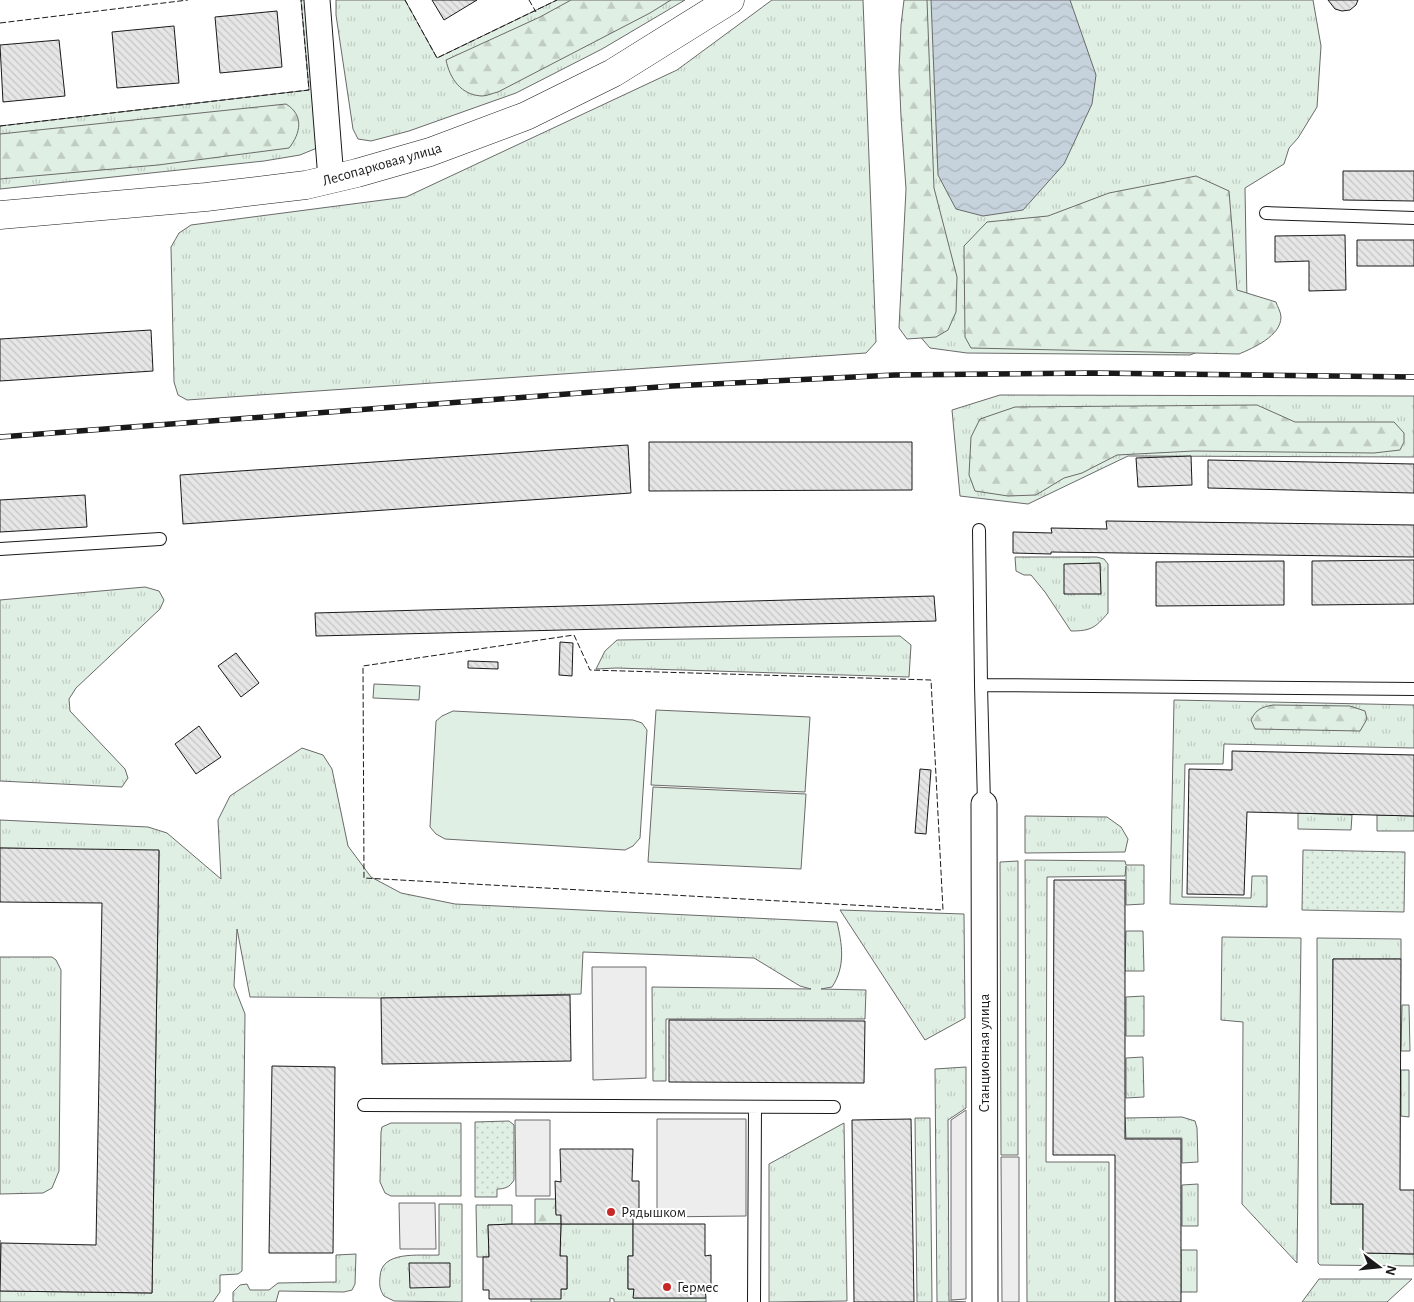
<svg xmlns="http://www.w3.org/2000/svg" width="1414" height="1302" font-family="'Alegreya Sans',sans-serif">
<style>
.grass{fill:url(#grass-tufts);stroke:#6a6a6a}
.forest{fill:url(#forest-firs);stroke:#6a6a6a}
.park{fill:url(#park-dots);stroke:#6a6a6a}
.pitch{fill:#e0efe3;stroke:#6a6a6a}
.parking{fill:#ededed;stroke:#6a6a6a}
.water{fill:url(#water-waves);stroke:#6a6a6a}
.building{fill:url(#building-back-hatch);stroke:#1a1a1a}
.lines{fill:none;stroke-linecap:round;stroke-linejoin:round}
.lane-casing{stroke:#1a1a1a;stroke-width:14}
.street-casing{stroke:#1a1a1a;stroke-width:27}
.secondary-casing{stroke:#1a1a1a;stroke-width:29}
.lane{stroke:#fff;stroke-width:12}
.street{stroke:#fff;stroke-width:25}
.secondary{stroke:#fff;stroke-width:28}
.rail-casing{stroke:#1a1a1a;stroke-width:5.5}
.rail{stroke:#fff;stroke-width:4;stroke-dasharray:11;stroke-linecap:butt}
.fence{stroke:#1a1a1a;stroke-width:1;stroke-dasharray:6 2.5;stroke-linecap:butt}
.poi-dot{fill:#c62828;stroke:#fff;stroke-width:2}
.labels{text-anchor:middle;stroke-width:4;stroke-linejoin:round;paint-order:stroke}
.street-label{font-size:15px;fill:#1a1a1a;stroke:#fff}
.poi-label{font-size:15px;fill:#1a1a1a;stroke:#fff;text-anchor:start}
</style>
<defs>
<pattern id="grass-tufts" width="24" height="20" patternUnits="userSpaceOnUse" patternTransform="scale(1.25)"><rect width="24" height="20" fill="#e0efe3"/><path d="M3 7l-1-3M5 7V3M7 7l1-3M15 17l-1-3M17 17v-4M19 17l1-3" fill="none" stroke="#c0ccc2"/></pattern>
<pattern id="forest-firs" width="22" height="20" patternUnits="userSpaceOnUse" patternTransform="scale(1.25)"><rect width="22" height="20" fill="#e0efe3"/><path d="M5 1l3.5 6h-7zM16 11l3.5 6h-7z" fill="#c0ccc2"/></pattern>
<pattern id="park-dots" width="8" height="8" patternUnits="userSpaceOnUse" patternTransform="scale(1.25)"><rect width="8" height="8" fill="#e0efe3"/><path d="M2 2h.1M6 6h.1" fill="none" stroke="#c0ccc2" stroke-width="1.8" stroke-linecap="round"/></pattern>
<pattern id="water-waves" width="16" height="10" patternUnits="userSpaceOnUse" patternTransform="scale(1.25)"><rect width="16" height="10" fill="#c6d2dc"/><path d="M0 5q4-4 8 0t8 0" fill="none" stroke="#aab4bc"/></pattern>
<pattern id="building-back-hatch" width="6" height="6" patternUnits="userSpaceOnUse" patternTransform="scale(1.25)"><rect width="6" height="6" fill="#e6e6e6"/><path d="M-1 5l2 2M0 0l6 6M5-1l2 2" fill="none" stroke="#c5c5c5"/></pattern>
</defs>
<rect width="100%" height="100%" fill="#fff"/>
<path class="grass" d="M 301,0 L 307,0 L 317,148 L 300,155 L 264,161 L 0,189 L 0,126 L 309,90 Z
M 336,0 L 405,0 L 437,58 L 557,0 L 685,0 L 602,49 L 516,93 L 409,131 L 371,141 L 358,139 L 353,129 L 336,15 Z
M 772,0 L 863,0 L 876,342 L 866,353 L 187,400 L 178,395 L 174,382 L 171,247 L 179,233 L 191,225 L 406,197 L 677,70 Z
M 910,0 L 1313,0 L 1321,46 L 1317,107 L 1298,138 L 1289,148 L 1284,164 L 1245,188 L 1247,303 L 1210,347 L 1190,355 L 967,353 L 930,348 L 918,334 Z
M 1000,395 L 1414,396 L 1414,457 L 1128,456 L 1028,504 L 960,496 L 952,410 Z
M 1015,557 L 1097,557 L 1104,559 L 1108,564 L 1108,613 C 1095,628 1091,631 1071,631 L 1045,592 L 1031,575 L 1024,575 L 1016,571 Z
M 145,587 L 159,591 L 164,600 L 160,609 L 76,688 L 69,699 L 70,711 L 125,769 L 128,778 L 122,787 L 0,781 L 0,600 Z
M 900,636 L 911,645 L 909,677 L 616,668 L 596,669 L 605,651 L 617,640 Z
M 1174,700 L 1414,705 L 1414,748 L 1224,744 L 1223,764 L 1185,764 L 1182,897 L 1251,898 L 1252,876 L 1267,876 L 1267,907 L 1170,904 Z
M 302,748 L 323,755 L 332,769 L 348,846 L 371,877 L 401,893 L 455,904 L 837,922 C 842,944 846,966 832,987 L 821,989 L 866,990 L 865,1019 L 666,1019 L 666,1081 L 653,1081 L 652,987 L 811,989 L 800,986 L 754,958 L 583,952 L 581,994 L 381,998 L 250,997 L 237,929 L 234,986 L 245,1014 L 242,1271 L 238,1274 L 220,1275 L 220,1292 L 213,1302 L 0,1302 L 0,1240 L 1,1291 L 152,1293 L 159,851 L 0,848 L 0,820 L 148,827 L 167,833 L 221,879 L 218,820 L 230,796 Z
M 1298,813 L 1352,815 L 1351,830 L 1298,829 Z
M 1377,815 L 1414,816 L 1414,831 L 1377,831 Z
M 1025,816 L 1107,817 L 1121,827 L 1128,839 L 1125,852 L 1025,853 Z
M 1025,860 L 1125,861 L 1126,865 L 1144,865 L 1144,904 L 1126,905 L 1126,866 L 1125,876 L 1047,877 L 1046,1162 L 1109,1162 L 1109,1302 L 1027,1302 Z
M 1018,861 L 1018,1155 L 1001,1155 L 1000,862 Z
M 840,910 L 964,914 L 965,1018 L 925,1040 Z
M 1126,931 L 1143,931 L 1144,971 L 1125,971 Z
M 1222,937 L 1301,938 L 1297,1263 L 1242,1204 L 1243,1022 L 1221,1020 Z
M 1317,938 L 1401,939 L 1401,959 L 1333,959 L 1331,1204 L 1363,1204 L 1363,1253 L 1414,1254 L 1414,1266 L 1320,1265 L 1318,1263 Z
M 0,957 L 52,957 L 56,960 L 61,970 L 59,1171 L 52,1188 L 43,1193 L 0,1194 Z
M 1144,996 L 1144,1036 L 1126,1036 L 1126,997 Z
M 1402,1005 L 1409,1005 L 1410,1051 L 1401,1051 Z
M 1143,1057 L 1144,1097 L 1126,1098 L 1126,1058 Z
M 966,1067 L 966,1108 L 948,1120 L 949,1301 L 966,1302 L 937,1302 L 935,1069 Z
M 1401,1070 L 1409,1070 L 1409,1117 L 1401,1116 Z
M 1182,1117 L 1195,1121 L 1197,1128 L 1198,1162 L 1182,1163 L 1182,1138 L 1126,1138 L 1125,1118 Z
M 915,1118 L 930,1118 L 932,1302 L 917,1302 Z
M 391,1123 L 461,1123 L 461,1196 L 391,1196 L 385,1193 L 380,1182 L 381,1132 L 382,1127 Z
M 844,1123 L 847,1301 L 769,1302 L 769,1164 Z
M 1198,1184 L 1198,1226 L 1182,1226 L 1182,1185 Z
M 439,1204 L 462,1204 L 462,1302 L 394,1301 L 384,1296 C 380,1290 379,1285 380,1277 C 381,1250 419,1256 439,1255 Z
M 476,1205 L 512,1205 L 512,1224 L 488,1225 L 489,1257 L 477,1257 Z
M 561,1224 L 633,1224 L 633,1256 L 628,1256 L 628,1289 L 634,1289 L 634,1298 L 706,1298 L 706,1302 L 614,1302 L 614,1299 L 610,1298 L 610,1302 L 531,1302 L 531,1299 L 561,1289 L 567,1289 L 567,1257 L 560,1256 Z
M 1181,1250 L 1197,1250 L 1197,1292 L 1181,1292 Z
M 356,1254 L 355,1284 L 352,1290 L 344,1292 L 279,1291 L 276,1302 L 233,1302 L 233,1292 L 240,1285 L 247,1284 L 250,1290 L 269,1290 L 278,1283 L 336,1282 L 336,1255 Z
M 1319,1279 L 1412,1279 L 1387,1302 L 1302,1302 Z"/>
<path class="forest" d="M 571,0 L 671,0 L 650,13 L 498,92 C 493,93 487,96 482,96 C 461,95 450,79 446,60 L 540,17 Z
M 904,0 L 927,0 L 934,188 L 957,277 L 956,312 L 948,330 L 936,337 L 907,339 L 899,328 L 906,189 L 901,117 L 899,71 L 901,25 Z
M 286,104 C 304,115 301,133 289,148 L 158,165 L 0,179 L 0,134 Z
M 1196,176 L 1229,191 L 1237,290 L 1276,302 C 1277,306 1281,312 1281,317 C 1281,336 1253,348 1239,354 L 971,348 L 965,337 L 964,246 L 987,222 L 1048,216 L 1109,193 Z
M 1257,405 L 1295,422 L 1394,422 L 1404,433 L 1404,442 L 1400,450 L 1374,453 L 1194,451 L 1117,455 L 1082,473 L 1064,478 L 1036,495 L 1008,496 L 975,491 L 969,475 L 971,437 L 980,419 L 1015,407 Z
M 1273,705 L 1350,706 L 1365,711 L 1367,719 L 1360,731 L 1255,729 L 1251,720 C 1256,709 1262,707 1273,705 Z
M 535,1199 L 556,1199 L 556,1214 L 561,1215 L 561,1224 L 535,1224 Z"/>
<path class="park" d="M 1303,850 L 1405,852 L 1404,912 L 1302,910 Z
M 509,1121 L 514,1125 L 514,1180 C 510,1187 505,1189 497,1189 L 497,1197 L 475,1197 L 475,1122 Z"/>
<path class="pitch" d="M 374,684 L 420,686 L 419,700 L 373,698 Z
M 656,710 L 810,717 L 805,792 L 651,785 Z
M 453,711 L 633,720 L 642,723 L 647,730 L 640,838 L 633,846 L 625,850 L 445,839 L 436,834 L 430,827 L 436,721 L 442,716 Z
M 653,787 L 806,794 L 801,869 L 648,862 Z"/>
<path class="parking" d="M 592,967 L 646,967 L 646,1078 L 593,1080 Z
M 966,1110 L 966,1299 L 951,1300 L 951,1120 Z
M 657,1119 L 746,1119 L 746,1216 L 657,1217 Z
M 515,1120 L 550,1120 L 550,1196 L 516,1196 Z
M 1001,1157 L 1019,1157 L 1019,1302 L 1002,1302 Z
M 399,1203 L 435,1203 L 436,1249 L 400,1249 Z"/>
<path class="water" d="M 931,0 L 1070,0 L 1096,75 L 1092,104 L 1064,164 L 1023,210 L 983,216 L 956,209 L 938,175 Z"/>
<path class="building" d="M 432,0 L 477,0 L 444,20 Z
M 1328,0 L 1358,0 L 1356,5 L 1350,10 L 1342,11 L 1335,9 Z
M 277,11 L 282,67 L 220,73 L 215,17 Z
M 174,26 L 179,83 L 117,88 L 112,32 Z
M 59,40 L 65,96 L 3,102 L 0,45 Z
M 1343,171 L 1414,171 L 1414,201 L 1343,200 Z
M 1345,235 L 1346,290 L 1309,291 L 1309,261 L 1275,262 L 1275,236 Z
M 1357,240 L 1414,240 L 1414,266 L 1357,266 Z
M 151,330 L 153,371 L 0,381 L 0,339 Z
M 649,442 L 912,442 L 912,490 L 649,491 Z
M 628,445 L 631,493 L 183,524 L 180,475 Z
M 1191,456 L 1192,485 L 1138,487 L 1136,458 Z
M 1208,460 L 1414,464 L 1414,493 L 1208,488 Z
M 85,495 L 87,527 L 0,532 L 0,500 Z
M 1106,521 L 1414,525 L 1414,557 L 1051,552 L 1051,554 L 1013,553 L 1013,532 L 1052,533 L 1051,528 L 1107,529 Z
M 1414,560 L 1414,604 L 1312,605 L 1312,561 Z
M 1284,561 L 1284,605 L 1156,606 L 1156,562 Z
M 1100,563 L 1101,594 L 1064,594 L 1064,564 Z
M 934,596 L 936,621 L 316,636 L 315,613 Z
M 560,642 L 573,643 L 572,676 L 559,675 Z
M 236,653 L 259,683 L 241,697 L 218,666 Z
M 468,661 L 498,662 L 498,669 L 468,668 Z
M 199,726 L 221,757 L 196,774 L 175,744 Z
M 1232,751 L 1414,755 L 1414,816 L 1247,812 L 1244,895 L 1187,894 L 1189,769 L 1232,770 Z
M 920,769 L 931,770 L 926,834 L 915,833 Z
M 0,848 L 159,850 L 152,1293 L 0,1291 L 1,1243 L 96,1245 L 102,903 L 0,902 Z
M 1054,880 L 1125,880 L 1125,1139 L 1181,1139 L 1181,1302 L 1115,1302 L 1115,1155 L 1053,1155 Z
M 1333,959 L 1401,959 L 1400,1190 L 1414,1190 L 1414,1254 L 1363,1253 L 1363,1204 L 1331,1204 Z
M 570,995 L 571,1061 L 382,1064 L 381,998 Z
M 669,1020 L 865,1021 L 864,1083 L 669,1082 Z
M 272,1066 L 335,1067 L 333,1253 L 269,1253 Z
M 911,1119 L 914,1302 L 854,1302 L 852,1120 Z
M 560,1149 L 633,1149 L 632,1181 L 639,1181 L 639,1214 L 633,1214 L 633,1224 L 561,1224 L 561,1215 L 556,1215 L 555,1181 L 561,1182 Z
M 512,1224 L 561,1224 L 560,1256 L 567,1256 L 567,1289 L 561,1289 L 561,1299 L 489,1299 L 489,1290 L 483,1290 L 483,1257 L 489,1257 L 488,1225 Z
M 633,1224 L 705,1224 L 705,1256 L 711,1255 L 711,1289 L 705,1289 L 706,1298 L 633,1298 L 634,1289 L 628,1289 L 628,1256 L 633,1256 Z
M 409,1263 L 450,1263 L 450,1287 L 410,1288 Z"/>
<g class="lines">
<defs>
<path id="lane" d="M 1266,213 L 1414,218
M 979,530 L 981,685 L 984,804
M 0,549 L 160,539
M 981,685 L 1414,689
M 364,1105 L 834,1107
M 754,1302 L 755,1107"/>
<path id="street" d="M 317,0 L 331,179
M 984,804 L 985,1302"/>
<path id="secondary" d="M 0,215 L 206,197 L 306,185 L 357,173 L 430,152 L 526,116 L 613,73 L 730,0"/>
</defs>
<use href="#lane" class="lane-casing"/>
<use href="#street" class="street-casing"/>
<use href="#secondary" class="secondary-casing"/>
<use href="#lane" class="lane"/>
<use href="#street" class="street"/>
<use href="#secondary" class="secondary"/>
<defs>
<path id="rail" d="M 0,437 L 672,386 L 895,375 L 1093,373 L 1414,377"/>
</defs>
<use href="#rail" class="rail-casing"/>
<use href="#rail" class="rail"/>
<path class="fence" d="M 405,0 L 437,58 L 557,0
M 529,0 L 536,12
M 0,23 L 188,0
M 0,126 L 309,90 L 301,0
M 574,635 L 590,670 L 931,680 L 943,910 L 364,878 L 363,666 Z"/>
</g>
<g class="poi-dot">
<circle cx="611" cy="1212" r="5"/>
<circle cx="667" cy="1287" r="5"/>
</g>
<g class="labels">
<g class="street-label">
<text transform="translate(382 164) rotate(-16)" y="5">Лесопарковая улица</text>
<text transform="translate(984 1053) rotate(-90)" y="5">Станционная улица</text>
</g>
<g class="poi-label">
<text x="621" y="1217">Рядышком</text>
<text x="677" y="1292">Гермес</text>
</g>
</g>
<g transform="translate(1379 1267) rotate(106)" stroke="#ffffff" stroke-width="4" paint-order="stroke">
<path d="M0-4L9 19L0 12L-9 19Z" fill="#1a1a1a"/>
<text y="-8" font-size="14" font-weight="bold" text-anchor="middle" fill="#1a1a1a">N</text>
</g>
</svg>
